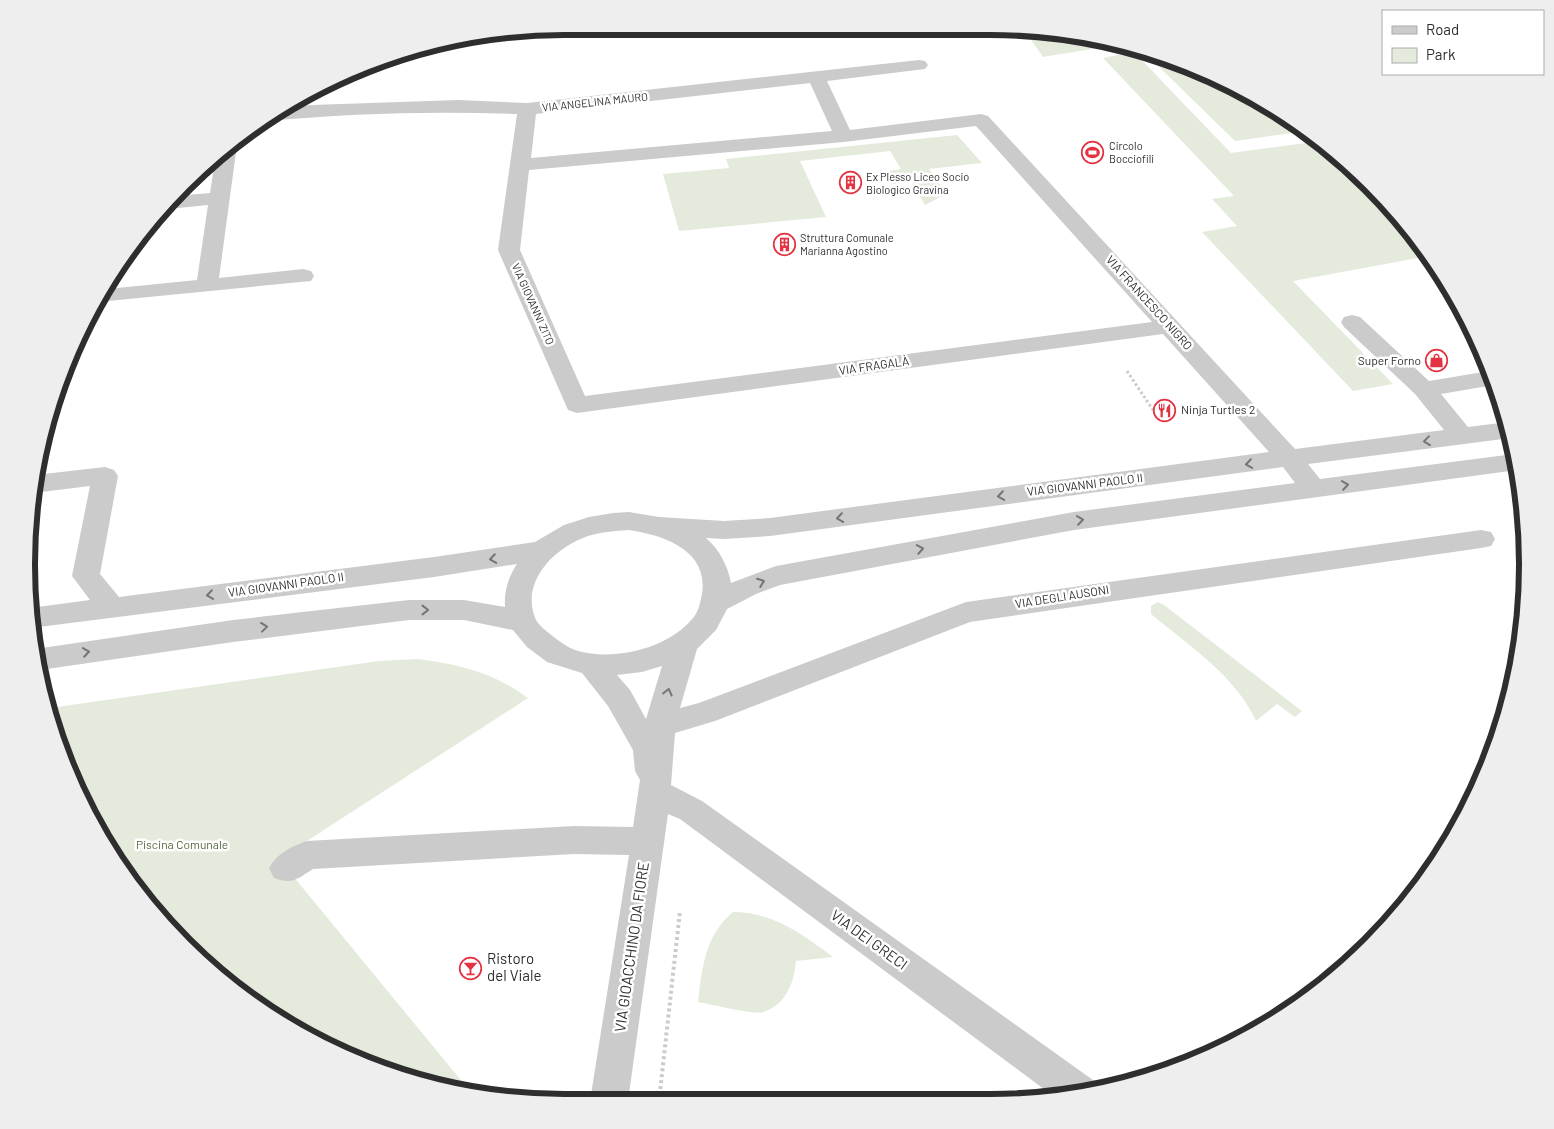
<svg xmlns="http://www.w3.org/2000/svg" width="1554" height="1129" font-family="Barlow,sans-serif">
<style>
.green{fill:#e4ebdc}
.lines{fill:none;stroke-linecap:round;stroke-linejoin:round}
.path-far1{stroke:#cbcbcb;stroke-width:3;stroke-dasharray:2.5 2.5;stroke-linecap:butt}
.path{stroke:#cbcbcb;stroke-width:4;stroke-dasharray:3 3;stroke-linecap:butt}
.minor{fill:#cbcbcb;fill-rule:evenodd}
.oneway{stroke:#757575}
.labels{text-anchor:middle;stroke-width:5;stroke-linejoin:round;paint-order:stroke}
.far-street-label{font-size:11px;fill:#2e2e2e;stroke:#fff}
.far-poi-label{font-size:11px;fill:#2e2e2e;stroke:#fff;text-anchor:start}
.street-label{font-size:12px;fill:#2e2e2e;stroke:#fff}
.poi-label{font-size:12px;fill:#2e2e2e;stroke:#fff;text-anchor:end}
.park-label{font-size:12px;fill:#51693c;stroke:#fff}
.near-street-label{font-size:15px;fill:#2e2e2e;stroke:#fff}
.near-poi-label{font-size:15px;fill:#2e2e2e;stroke:#fff;text-anchor:start}
.rim{fill:none;stroke:#2e2e2e;stroke-width:6}
</style>
<rect width="100%" height="100%" fill="#fff"/>
<path class="green" d="M 1025,31 L 1122,44 L 1043,57 Z
M 1134,52 L 1231,153 L 1320,141 C 1357,169 1404,217 1429,256 L 1293,281 L 1393,384 L 1353,391 L 1202,232 L 1237,226 L 1212,199 L 1234,196 L 1103,58 Z
M 1174,60 L 1196,67 L 1288,117 L 1306,131 L 1235,141 L 1155,63 Z
M 957,135 L 982,163 L 929,169 L 946,194 L 925,205 L 912,182 L 892,184 L 884,172 L 901,169 L 890,151 L 800,161 L 826,217 L 679,231 L 663,174 L 729,168 L 726,159 Z
M 1158,602 L 1164,605 L 1302,711 L 1295,717 L 1277,704 L 1256,721 C 1235,675 1189,646 1151,614 L 1151,606 Z
M 418,659 C 458,664 495,673 528,698 L 279,859 L 469,1090 L 392,1074 L 296,1031 L 210,969 L 138,892 L 67,770 L 50,708 L 379,661 Z
M 733,912 C 773,912 802,934 833,957 L 796,961 C 794,983 786,1005 763,1012 C 754,1015 710,1004 698,1002 C 702,968 705,935 733,912 Z"/>
<g class="lines">
<path class="path-far1" d="M 1127,371 L 1157,416"/>
<path class="path" d="M 659,1101 L 680,911"/>
<path class="minor" d="M 919,60 L 925,61 L 928,65 L 925,69 L 827,81 L 850,130 L 981,114 L 988,116 L 1295,449 L 1444,430 L 1415,394 L 1344,327 L 1341,322 L 1344,317 L 1352,315 L 1360,317 L 1429,381 L 1489,371 L 1494,385 L 1441,394 L 1468,427 L 1508,422 L 1511,438 L 1308,464 L 1320,479 L 1514,454 L 1517,470 L 1074,530 L 780,585 L 756,594 L 727,609 L 716,630 L 697,649 L 680,708 L 699,703 L 966,602 L 1481,530 L 1491,532 L 1495,539 L 1491,546 L 1481,548 L 970,622 L 715,721 L 675,733 L 671,785 L 702,801 L 1093,1080 L 1097,1088 L 1056,1098 L 680,819 L 668,814 L 628,1101 L 590,1101 L 629,855 L 574,854 L 313,869 C 297,879 292,885 274,878 L 269,868 C 277,853 292,846 307,841 L 574,826 L 633,827 L 640,780 L 635,771 L 633,750 L 608,706 L 582,673 L 547,662 L 527,647 L 513,630 L 464,620 L 409,620 L 233,642 L 40,670 L 35,649 L 233,620 L 409,600 L 464,600 L 505,607 C 504,591 508,578 517,564 L 434,577 L 31,628 L 30,608 L 90,600 L 72,576 L 90,486 L 33,493 L 35,475 L 105,467 L 114,470 L 118,476 L 100,574 L 119,597 L 434,557 L 535,542 L 564,525 L 589,517 L 613,513 L 629,512 L 659,517 L 724,521 L 770,518 L 1269,452 L 1163,334 L 577,413 L 568,410 L 498,250 L 517,114 C 434,111 351,113 269,121 L 263,119 L 282,108 L 312,105 L 458,100 L 527,103 ZM 810,83 L 832,131 L 531,158 L 536,114 ZM 976,126 L 1152,322 L 585,396 L 520,250 L 529,170 L 844,142 ZM 1283,467 L 1295,483 L 1074,512 L 776,566 L 731,583 C 728,566 719,549 706,538 L 724,539 L 770,536 ZM 629,530 C 663,535 709,550 702,594 C 700,603 699,611 693,618 C 668,649 612,662 575,650 C 567,647 561,642 555,638 C 549,633 540,627 536,620 C 519,582 555,547 588,536 C 601,532 615,531 629,530 ZM 662,666 L 646,719 L 630,690 L 617,675 L 642,672 Z
M 231,147 L 236,152 L 219,278 L 303,269 L 311,271 L 314,276 L 311,281 L 98,302 L 107,289 L 197,280 L 208,205 L 168,209 L 162,208 L 175,196 L 210,193 L 215,161 Z"/>
</g>
<defs><path id="oneway-chevron" d="M-2-3.5L2.5 0L-2 3.5" fill="none" stroke-width="1.6" stroke-linecap="round" stroke-linejoin="round" transform="scale(1.25)"/></defs>
<g class="oneway">
<use href="#oneway-chevron" transform="translate(1427 441) rotate(173)"/>
<use href="#oneway-chevron" transform="translate(1249 464) rotate(172)"/>
<use href="#oneway-chevron" transform="translate(1345 485) rotate(-8)"/>
<use href="#oneway-chevron" transform="translate(1001 496) rotate(172)"/>
<use href="#oneway-chevron" transform="translate(840 518) rotate(172)"/>
<use href="#oneway-chevron" transform="translate(1080 520) rotate(-8)"/>
<use href="#oneway-chevron" transform="translate(920 549) rotate(-10)"/>
<use href="#oneway-chevron" transform="translate(493 559) rotate(171)"/>
<use href="#oneway-chevron" transform="translate(761 582) rotate(-21)"/>
<use href="#oneway-chevron" transform="translate(210 595) rotate(172)"/>
<use href="#oneway-chevron" transform="translate(425 610)"/>
<use href="#oneway-chevron" transform="translate(264 627) rotate(-7)"/>
<use href="#oneway-chevron" transform="translate(86 652) rotate(-8)"/>
<use href="#oneway-chevron" transform="translate(668 692) rotate(-76)"/>
</g>
<defs>
<symbol id="stadium-ring" viewBox="-11 -11 22 22"><circle r="9.5" fill="#fff" stroke="#e33240" stroke-width="1.5"/><path d="M0-5a6.5 5 0 1 0 0 10a6.5 5 0 1 0 0-10ZM-3.5-1.8h7v3.6h-7Z" fill="#e33240"/></symbol>
<symbol id="building-ring" viewBox="-11 -11 22 22"><circle r="9.5" fill="#fff" stroke="#e33240" stroke-width="1.5"/><path d="M-4-6H4V6H1V3H-1V6H-4ZM-2.5-4.3h1.7v1.8h-1.7ZM.8-4.3h1.7v1.8H.8ZM-2.5-1h1.7V.8h-1.7ZM.8-1h1.7V.8H.8Z" fill="#e33240"/></symbol>
<symbol id="shop-ring" viewBox="-11 -11 22 22"><circle r="9.5" fill="#fff" stroke="#e33240" stroke-width="1.5"/><path d="M-5-2.5h2.3a2.7 3.5 0 0 1 5.4 0H5L5.5 6h-11ZM-1.5-2.5h3a1.5 2.3 0 0 0-3 0Z" fill="#e33240"/></symbol>
<symbol id="restaurant-ring" viewBox="-11 -11 22 22"><circle r="9.5" fill="#fff" stroke="#e33240" stroke-width="1.5"/><path d="M-5-6h1v4h1v-4h1v4h1v-4h1v5L-1.5 .5V6h-2V.5L-5-1ZM5-6V6H3V1.5H1.5Q1.5-4 5-6Z" fill="#e33240"/></symbol>
<symbol id="bar-ring" viewBox="-11 -11 22 22"><circle r="9.5" fill="#fff" stroke="#e33240" stroke-width="1.5"/><path d="M-6-5H6L.8 .8V4.5H3.5V6h-7V4.5H-.8V.8Z" fill="#e33240"/></symbol>
</defs>
<g fill-rule="evenodd">
<use href="#stadium-ring" x="1080" y="140" width="25" height="25"/>
<use href="#building-ring" x="838" y="170" width="25" height="25"/>
<use href="#building-ring" x="772" y="232" width="25" height="25"/>
<use href="#shop-ring" x="1424" y="348" width="25" height="25"/>
<use href="#restaurant-ring" x="1152" y="398" width="25" height="25"/>
<use href="#bar-ring" x="458" y="956" width="25" height="25"/>
</g>
<g class="labels">
<g class="far-street-label">
<text transform="translate(595 102) rotate(-6)" y="4">VIA ANGELINA MAURO</text>
<text transform="translate(533 304) rotate(66)" y="4">VIA GIOVANNI ZITO</text>
</g>
<g class="far-poi-label">
<text x="1109" y="150">Circolo<tspan x="1109" dy="13">Bocciofili</tspan></text>
<text x="866" y="181">Ex Plesso Liceo Socio<tspan x="866" dy="13">Biologico Gravina</tspan></text>
<text x="800" y="242">Struttura Comunale<tspan x="800" dy="13">Marianna Agostino</tspan></text>
</g>
<g class="street-label">
<text transform="translate(1149 303) rotate(48)" y="4">VIA FRANCESCO NIGRO</text>
<text transform="translate(874 366) rotate(-8)" y="4">VIA FRAGALÀ</text>
<text transform="translate(1085 485) rotate(-7)" y="4">VIA GIOVANNI PAOLO II</text>
<text transform="translate(286 585) rotate(-8)" y="4">VIA GIOVANNI PAOLO II</text>
<text transform="translate(1062 597) rotate(-9)" y="4">VIA DEGLI AUSONI</text>
</g>
<g class="poi-label">
<text x="1421" y="365">Super Forno</text>
<text x="1181" y="414" text-anchor="start">Ninja Turtles 2</text>
</g>
<g class="park-label">
<text x="182" y="849">Piscina Comunale</text>
</g>
<g class="near-street-label">
<text transform="translate(869 940) rotate(36)" y="5">VIA DEI GRECI</text>
<text transform="translate(632 947) rotate(-82)" y="5">VIA GIOACCHINO DA FIORE</text>
</g>
<g class="near-poi-label">
<text x="487" y="964">Ristoro<tspan x="487" dy="17">del Viale</tspan></text>
</g>
</g>
<path d="M0 0H1554V1129H0ZM564 35H990A529 529 0 0 1 1519 564V565A529 529 0 0 1 990 1094H564A529 529 0 0 1 35 565V564A529 529 0 0 1 564 35Z" fill="#eee" fill-rule="evenodd"/>
<path class="rim" d="M564 35H990A529 529 0 0 1 1519 564V565A529 529 0 0 1 990 1094H564A529 529 0 0 1 35 565V564A529 529 0 0 1 564 35Z"/>
<rect x="1382" y="10" width="162" height="65" fill="#ffffff" stroke="#ababab"/>
<rect x="1392" y="26" width="25" height="8" fill="#cbcbcb" stroke="#ababab"/>
<text x="1426" y="35" font-size="15" fill="#2e2e2e">Road</text>
<rect x="1392" y="48" width="25" height="15" fill="#e4ebdc" stroke="#ababab"/>
<text x="1426" y="60" font-size="15" fill="#2e2e2e">Park</text>
</svg>
